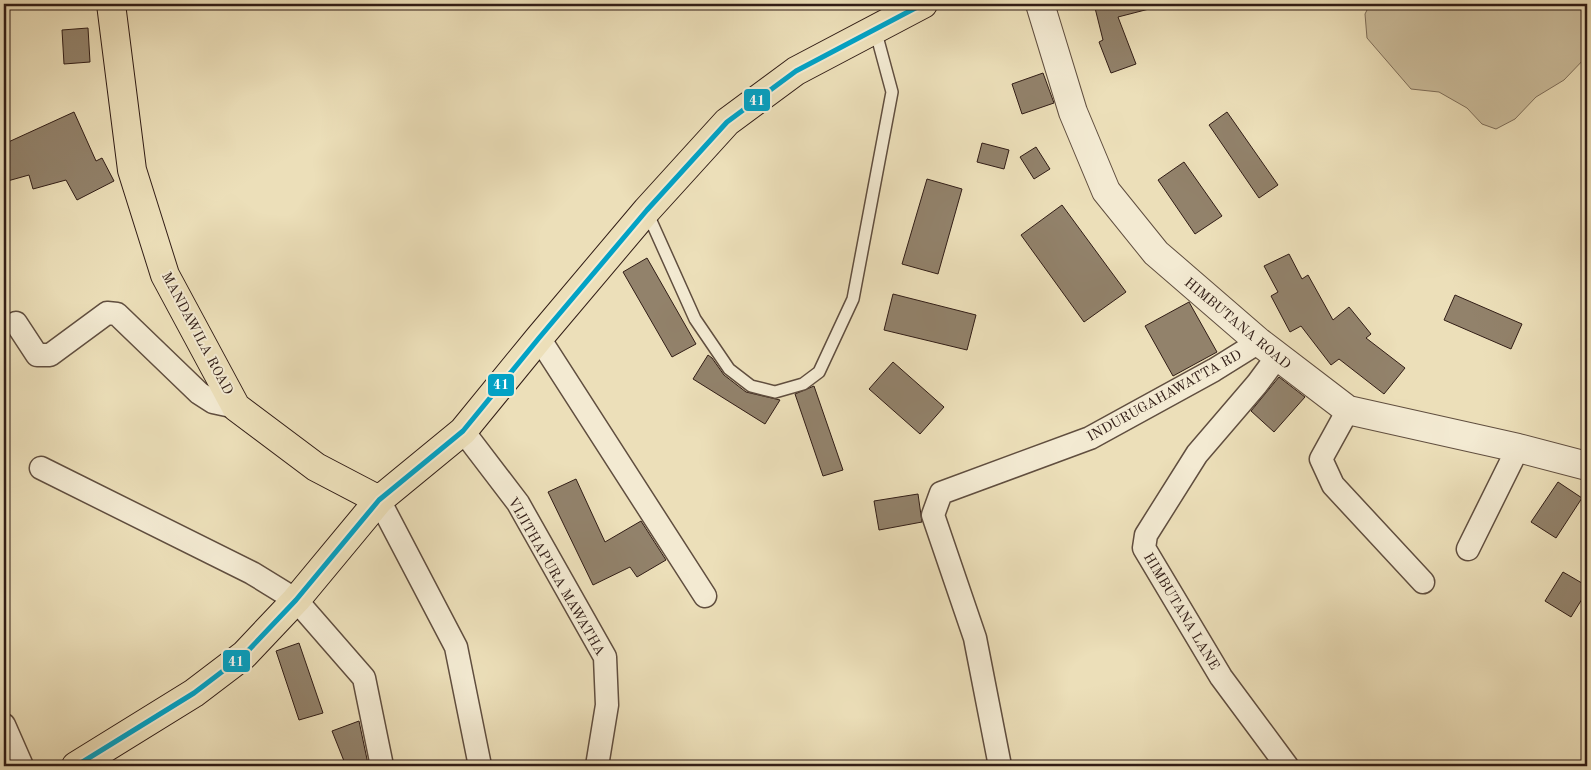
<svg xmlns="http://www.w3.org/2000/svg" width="1591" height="770" font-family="'Old Standard TT',serif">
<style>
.green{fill:#ccbe9d;stroke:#7e6e5a}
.building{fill:#92826b;stroke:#311d16}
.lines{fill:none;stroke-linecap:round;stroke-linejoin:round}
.service-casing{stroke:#604e3f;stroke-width:14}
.minor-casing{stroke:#604e3f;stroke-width:25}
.tertiary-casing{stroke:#604e3f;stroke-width:30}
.primary-casing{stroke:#311d16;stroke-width:30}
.service{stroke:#f3ead2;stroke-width:11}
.minor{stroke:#f3ead2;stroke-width:22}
.tertiary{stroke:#f3ead2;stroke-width:28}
.primary{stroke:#ecdfb9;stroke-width:28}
.bus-1-casing{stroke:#f3ead2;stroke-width:9}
.bus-1{stroke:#02a2c5;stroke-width:5}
.labels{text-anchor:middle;stroke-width:4;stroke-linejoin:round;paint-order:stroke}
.street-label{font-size:14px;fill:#311d16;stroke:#f3ead2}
.line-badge{stroke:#f3ead2;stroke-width:2}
.badge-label{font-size:14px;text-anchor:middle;font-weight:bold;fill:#fff}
</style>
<rect width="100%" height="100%" fill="#ecdfb9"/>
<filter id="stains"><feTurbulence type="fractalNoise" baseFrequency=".004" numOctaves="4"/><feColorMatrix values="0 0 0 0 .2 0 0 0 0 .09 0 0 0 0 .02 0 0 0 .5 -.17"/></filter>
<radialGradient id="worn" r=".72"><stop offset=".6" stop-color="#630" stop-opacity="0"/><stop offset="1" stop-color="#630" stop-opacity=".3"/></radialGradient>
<path class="green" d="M 1370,4 L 1583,4 L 1587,14 L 1587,56 L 1564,80 L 1536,97 L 1515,119 L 1496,129 L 1482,124 L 1467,108 L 1439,92 L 1411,89 L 1367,38 L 1365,14 Z"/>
<path class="building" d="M 1094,4 L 1148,4 L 1149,9 L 1118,17 L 1136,64 L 1111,73 L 1099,42 L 1103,40 Z
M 88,28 L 90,62 L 64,64 L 62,30 Z
M 1043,73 L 1054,103 L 1022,114 L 1012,84 Z
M 74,112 L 96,161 L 102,158 L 114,181 L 77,200 L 66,180 L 33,189 L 29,175 L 4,182 L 4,144 Z
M 1227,112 L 1278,185 L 1259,198 L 1209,125 Z
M 982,143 L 1009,150 L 1004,169 L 977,162 Z
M 1036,147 L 1050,169 L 1034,179 L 1020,157 Z
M 1184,162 L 1222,216 L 1195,234 L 1158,180 Z
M 927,179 L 962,189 L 938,274 L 902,264 Z
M 1062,205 L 1126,292 L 1084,322 L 1021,235 Z
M 1289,254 L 1302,279 L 1308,275 L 1333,320 L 1349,307 L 1371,334 L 1366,338 L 1405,368 L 1384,394 L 1339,359 L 1331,365 L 1301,326 L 1290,332 L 1271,296 L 1278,292 L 1264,266 Z
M 647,258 L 696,344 L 672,357 L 623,272 Z
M 893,294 L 976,315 L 967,350 L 884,330 Z
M 1455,295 L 1522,324 L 1511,349 L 1444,320 Z
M 1189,302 L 1217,352 L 1173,376 L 1145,326 Z
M 708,355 L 712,358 L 724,375 L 746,392 L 780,400 L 765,424 L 693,379 Z
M 893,362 L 944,407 L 920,434 L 869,389 Z
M 1279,377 L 1305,397 L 1274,432 L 1251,411 Z
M 814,386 L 843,470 L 823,476 L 795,394 Z
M 576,479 L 605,542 L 641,521 L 666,560 L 637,577 L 630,567 L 593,585 L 548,492 Z
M 1558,482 L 1582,498 L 1556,538 L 1531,522 Z
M 918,494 L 922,522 L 879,530 L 874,501 Z
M 1563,572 L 1587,586 L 1587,591 L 1571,617 L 1545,601 Z
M 299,643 L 323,713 L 299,720 L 276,651 Z
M 359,721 L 368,764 L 362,766 L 346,766 L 332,731 Z"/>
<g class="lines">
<defs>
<path id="service" d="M 647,212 L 695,319 L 729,369 L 751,386 L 775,392 L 803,384 L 819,372 L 853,299 L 892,92 L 875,29"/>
<path id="minor" d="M 16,323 L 37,355 L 50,355 L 107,313 L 117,314 L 199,393 L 213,402 L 236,407
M 539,338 L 705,596
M 1277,357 L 1257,384 L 1197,454 L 1146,535 L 1144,548 L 1221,677 L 1287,766
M 1348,410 L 1321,459 L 1333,485 L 1423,582
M 463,431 L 518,503 L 605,657 L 607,705 L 597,766
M 41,468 L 252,573 L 296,600 L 364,678 L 382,766
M 379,500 L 456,647 L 480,766
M 1468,549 L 1518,448
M 4,725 L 22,766
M 1000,766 L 975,638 L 933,515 L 941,493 L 1090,438 L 1214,370 L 1259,342"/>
<path id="tertiary" d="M 1040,4 L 1073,112 L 1106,191 L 1156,253 L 1259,342 L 1348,410 L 1518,448 L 1587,466"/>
<path id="primary" d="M 111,4 L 132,170 L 165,275 L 236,407 L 316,467 L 379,500
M 76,766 L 194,693 L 244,655 L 296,600 L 379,500 L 463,431 L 539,338 L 647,210 L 727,122 L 796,71 L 923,4"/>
</defs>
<use href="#service" class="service-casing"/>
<use href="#minor" class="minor-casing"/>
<use href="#tertiary" class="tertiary-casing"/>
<use href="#primary" class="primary-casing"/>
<use href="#service" class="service"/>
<use href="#minor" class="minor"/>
<use href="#tertiary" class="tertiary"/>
<use href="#primary" class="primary"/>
<defs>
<path id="bus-1" d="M 76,766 L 194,693 L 244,655 L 296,600 L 379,500 L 463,431 L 539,338 L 647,210 L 727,122 L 796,71 L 923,4"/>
</defs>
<use href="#bus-1" class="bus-1-casing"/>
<use href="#bus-1" class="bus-1"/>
</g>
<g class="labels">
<g class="street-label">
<text transform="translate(1238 323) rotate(40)" y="5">HIMBUTANA ROAD</text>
<text transform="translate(198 333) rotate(62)" y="5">MANDAWILA ROAD</text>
<text transform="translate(1164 395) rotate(-29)" y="5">INDURUGAHAWATTA RD</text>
<text transform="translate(557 576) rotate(60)" y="5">VIJITHAPURA MAWATHA</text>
<text transform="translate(1182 611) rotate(59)" y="5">HIMBUTANA LANE</text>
</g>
</g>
<g class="line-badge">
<rect x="743" y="88" width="28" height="24" rx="5" fill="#02a2c5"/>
<rect x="487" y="373" width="28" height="24" rx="5" fill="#02a2c5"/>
<rect x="222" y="649" width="29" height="24" rx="5" fill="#02a2c5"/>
</g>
<g class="badge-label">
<text x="757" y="105">41</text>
<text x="501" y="389">41</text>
<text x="236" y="666">41</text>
</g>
<rect width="1591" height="770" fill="none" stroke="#ecdfb9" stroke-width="20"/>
<rect x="5" y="5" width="1581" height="760" fill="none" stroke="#311d16" stroke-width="2.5"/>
<rect x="10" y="10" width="1571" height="750" fill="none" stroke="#311d16"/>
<rect width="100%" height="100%" filter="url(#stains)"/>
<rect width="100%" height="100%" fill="url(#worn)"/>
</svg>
